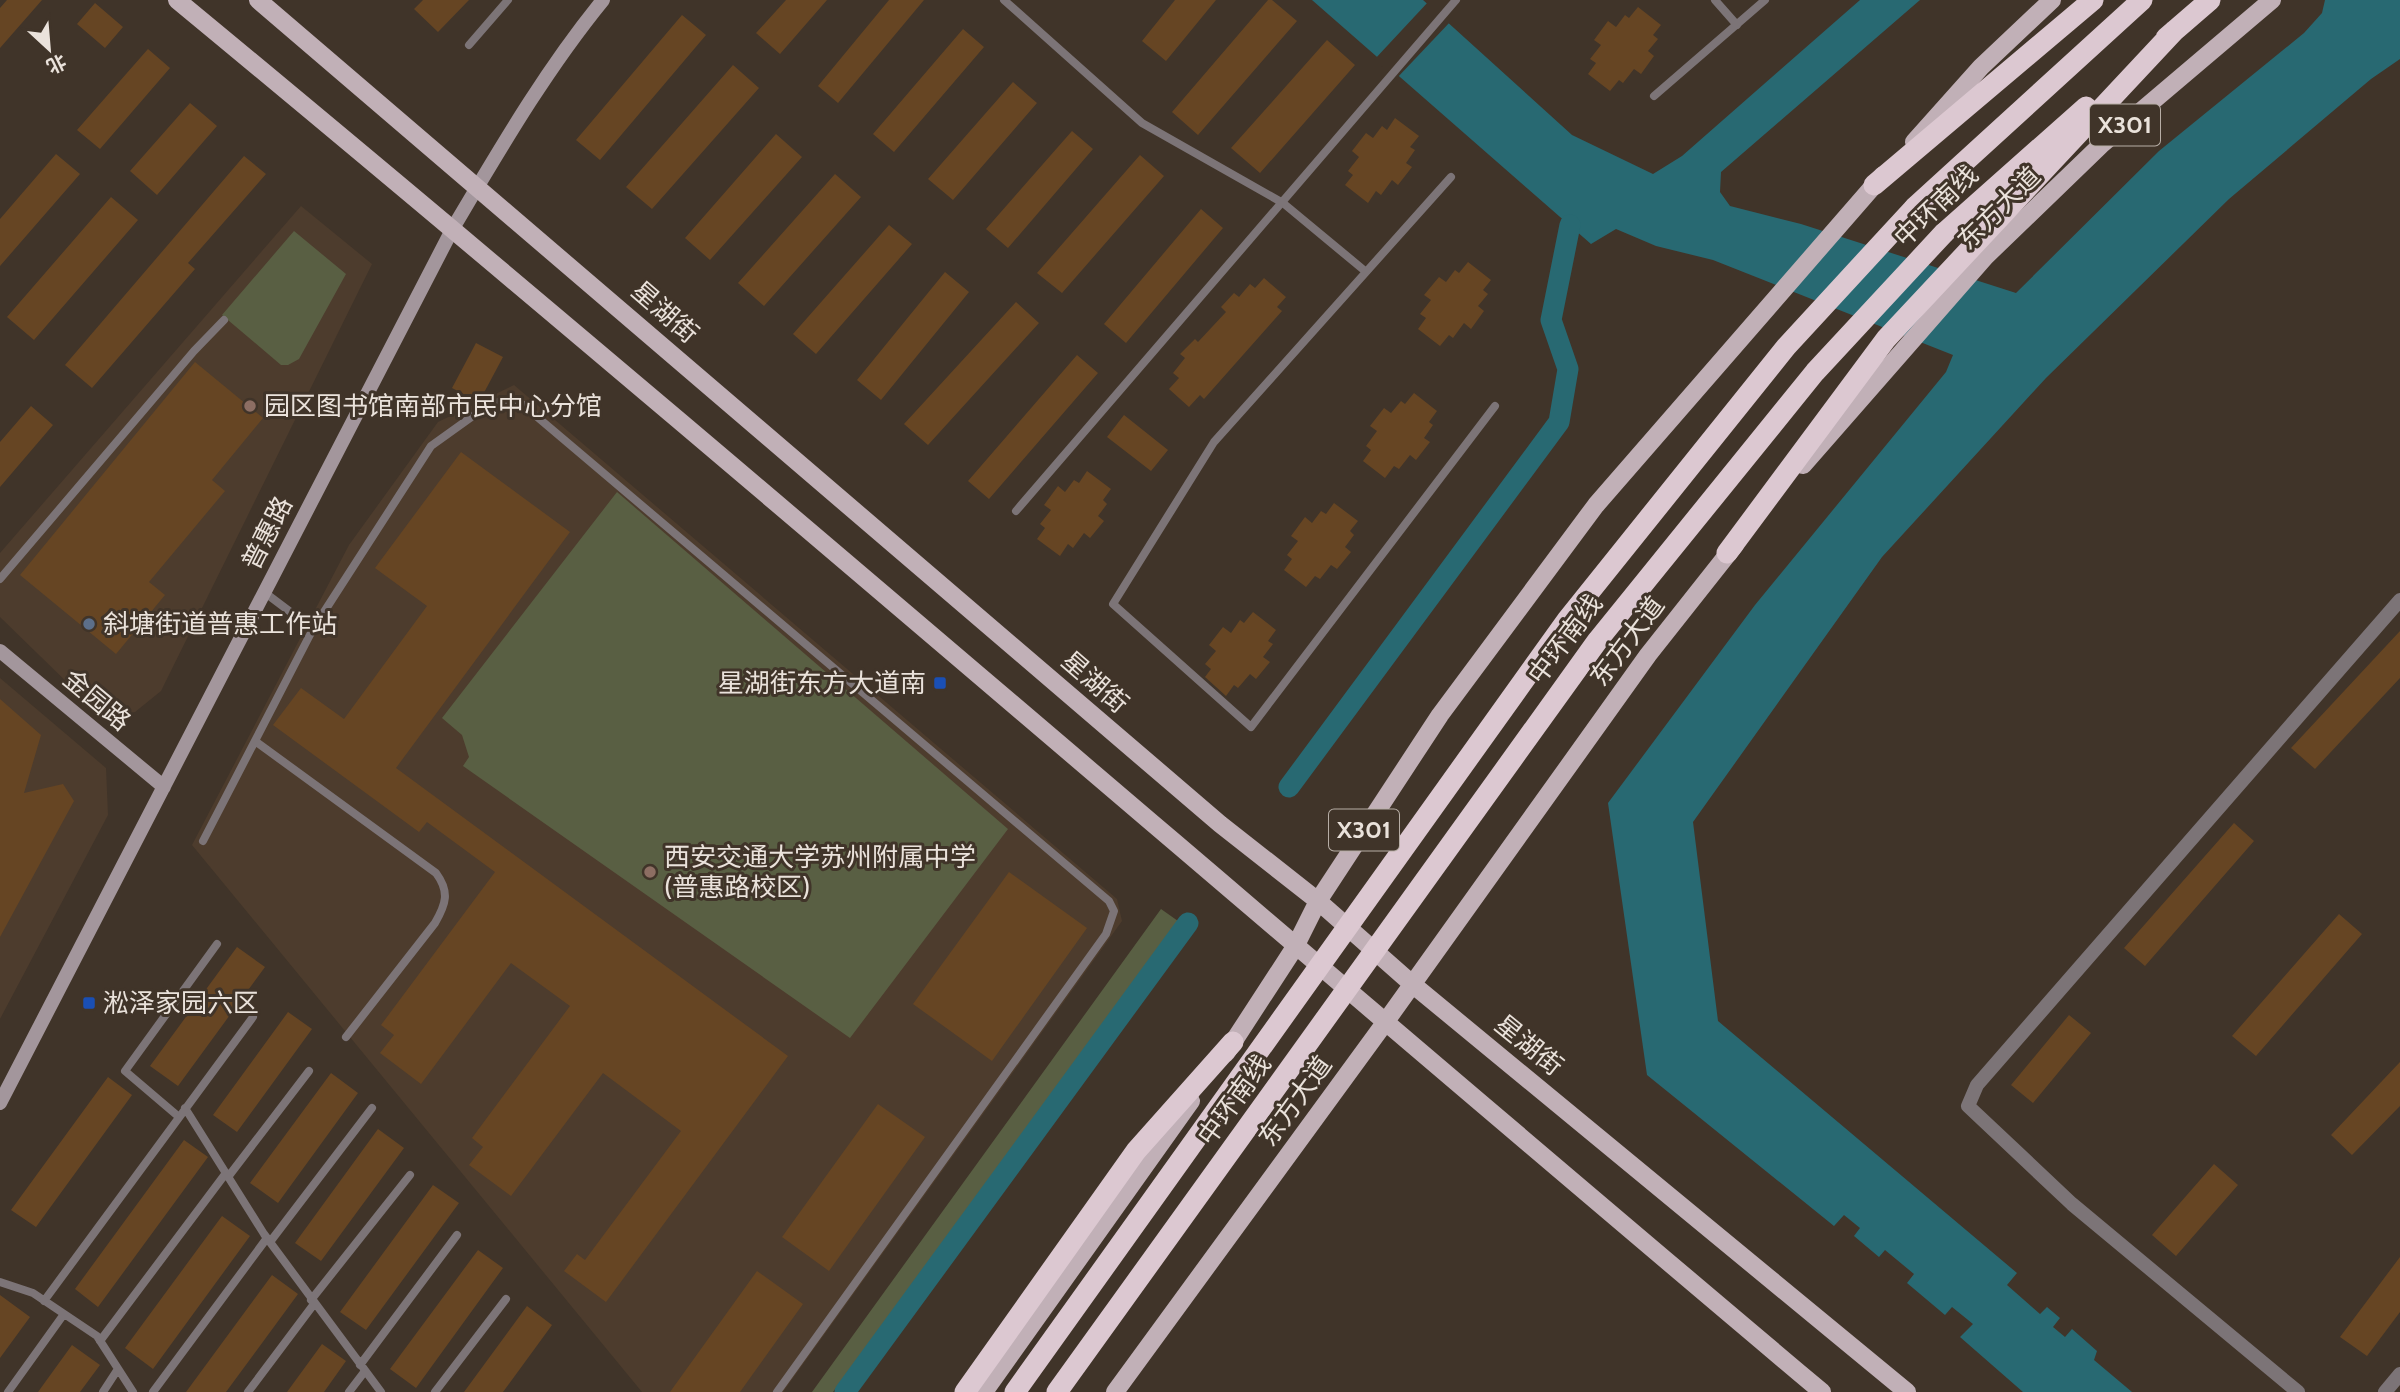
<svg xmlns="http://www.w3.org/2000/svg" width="2400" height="1392" font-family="Cabin,'Noto Sans SC',sans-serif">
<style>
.built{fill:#4d3c2d}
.green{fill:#595f43}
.water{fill:#286972}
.pier{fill:#403429}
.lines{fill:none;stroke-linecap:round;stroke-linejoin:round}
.canal{stroke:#286972;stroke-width:21}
.building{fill:#664523}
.lane{stroke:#7c7477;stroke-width:8}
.street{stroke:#7c7477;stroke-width:14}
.secondary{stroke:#a3969c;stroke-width:14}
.primary{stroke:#c1b0b7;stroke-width:18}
.highway{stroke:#dcc8d1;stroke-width:21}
.highway-bridge{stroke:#dcc8d1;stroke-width:21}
.education-dot{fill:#8d6e63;stroke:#403429;stroke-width:2.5}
.service-dot{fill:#5c6f8a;stroke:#403429;stroke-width:2.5}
.transit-dot{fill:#1a4fb4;stroke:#403429;stroke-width:2.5}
.labels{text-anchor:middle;stroke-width:6;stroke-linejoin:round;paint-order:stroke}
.shield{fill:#403429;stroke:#b7aea6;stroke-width:2}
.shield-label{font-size:24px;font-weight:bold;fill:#eae2db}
.street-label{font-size:26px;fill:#eae2db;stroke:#403429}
.poi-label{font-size:26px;fill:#eae2db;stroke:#403429;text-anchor:start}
</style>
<rect width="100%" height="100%" fill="#403429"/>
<path class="built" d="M 301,206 L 372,264 L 161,691 L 135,712 L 126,714 L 105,708 L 76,691 L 0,617 L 0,553 Z
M 514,385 L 1117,899 L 1122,921 L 783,1392 L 642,1392 L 192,845 L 349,545 L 438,422 Z
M 0,678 L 106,768 L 108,815 L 0,1019 Z"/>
<path class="green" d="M 294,231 L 346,274 L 299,359 L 288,365 L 281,365 L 222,315 Z
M 617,492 L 1008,829 L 850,1038 L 463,766 L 469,757 L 462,735 L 442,718 Z
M 1161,909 L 1178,921 L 833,1392 L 812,1392 Z"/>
<path class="water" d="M 1312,0 L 1423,0 L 1572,135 L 1653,174 L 1682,156 L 1860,0 L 1920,0 L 1721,172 L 1720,192 L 1730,206 L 1801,224 L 2016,293 L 2159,151 L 2304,33 L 2322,13 L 2325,0 L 2400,0 L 2400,59 L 2371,79 L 2229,199 L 2046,378 L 1882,557 L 1693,822 L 1718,1021 L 2017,1273 L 2007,1285 L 2040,1314 L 2047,1307 L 2060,1318 L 2053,1327 L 2065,1337 L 2072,1329 L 2097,1351 L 2094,1360 L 2132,1392 L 2023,1392 L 1960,1337 L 1973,1324 L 1952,1307 L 1945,1315 L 1907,1283 L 1914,1274 L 1885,1250 L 1879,1257 L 1854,1236 L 1860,1228 L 1844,1215 L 1834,1226 L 1647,1075 L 1608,803 L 1755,605 L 1946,372 L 1953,355 L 1713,260 L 1656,246 L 1616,229 L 1591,244 Z"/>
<path class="pier" d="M 1429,1 L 1451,21 L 1396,79 L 1374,60 Z"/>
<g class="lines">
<path class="canal" d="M 1289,787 L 1559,422 L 1568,369 L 1551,320 L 1570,225
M 845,1392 L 1188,923"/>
</g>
<path class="building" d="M 7,0 L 42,0 L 0,48 L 0,8 Z
M 423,0 L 469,0 L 438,32 L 414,9 Z
M 786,0 L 827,0 L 780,54 L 756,33 Z
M 889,0 L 924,0 L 838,103 L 818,86 Z
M 1175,0 L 1216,0 L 1166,61 L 1142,41 Z
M 1268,0 L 1272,0 L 1297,21 L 1198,135 L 1172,112 Z
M 95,3 L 123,27 L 105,48 L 77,24 Z
M 1638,7 L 1661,25 L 1653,35 L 1658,39 L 1648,51 L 1654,56 L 1641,74 L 1634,69 L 1623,83 L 1619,80 L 1610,91 L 1588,74 L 1596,63 L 1590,59 L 1601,45 L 1594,40 L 1608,21 L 1616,27 L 1625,15 L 1629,18 Z
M 682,15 L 706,35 L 600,160 L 576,140 Z
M 963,29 L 984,47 L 894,152 L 873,134 Z
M 1327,40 L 1355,65 L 1260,173 L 1231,148 Z
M 148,49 L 170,68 L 100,149 L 77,130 Z
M 733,65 L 759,88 L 652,209 L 626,187 Z
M 1013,82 L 1037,103 L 953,200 L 928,179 Z
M 190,103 L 217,126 L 157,195 L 130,171 Z
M 1395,118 L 1419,136 L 1410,147 L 1415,150 L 1406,163 L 1412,167 L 1398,185 L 1392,180 L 1381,195 L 1376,191 L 1368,203 L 1345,185 L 1353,175 L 1348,171 L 1359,157 L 1352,151 L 1366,133 L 1373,138 L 1382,126 L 1387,130 Z
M 1072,131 L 1093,149 L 1008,248 L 986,229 Z
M 776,134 L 802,157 L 710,260 L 685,238 Z
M 56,154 L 80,174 L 0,266 L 0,219 Z
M 1140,155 L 1164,176 L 1062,293 L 1037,273 Z
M 244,156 L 266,174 L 188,263 L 195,269 L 92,388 L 65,365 Z
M 835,174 L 861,197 L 764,306 L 738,283 Z
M 111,197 L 138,220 L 34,340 L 7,317 Z
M 1201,209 L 1223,228 L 1126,343 L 1104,324 Z
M 889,225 L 912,244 L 816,354 L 793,334 Z
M 1468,262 L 1491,280 L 1483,290 L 1488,294 L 1478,306 L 1484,311 L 1471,329 L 1464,323 L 1453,338 L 1449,335 L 1440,346 L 1418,329 L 1426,318 L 1420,314 L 1431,300 L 1424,295 L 1439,277 L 1446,282 L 1455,270 L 1459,273 Z
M 945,272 L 969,292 L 881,400 L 857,380 Z
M 1264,278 L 1286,297 L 1277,307 L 1282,311 L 1204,399 L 1200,395 L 1189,407 L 1169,389 L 1179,378 L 1173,373 L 1185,358 L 1180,354 L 1195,339 L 1198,342 L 1226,312 L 1221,307 L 1234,293 L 1239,297 L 1250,284 L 1255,288 Z
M 1016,302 L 1039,323 L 928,445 L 904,424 Z
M 476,343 L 503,357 L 479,402 L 452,388 Z
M 1077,355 L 1098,373 L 989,499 L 968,481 Z
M 195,362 L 263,418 L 212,480 L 225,491 L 149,582 L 165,595 L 116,654 L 20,575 Z
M 1414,393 L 1437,411 L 1429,422 L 1433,425 L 1424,438 L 1430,442 L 1416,460 L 1410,455 L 1399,469 L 1394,466 L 1385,478 L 1363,461 L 1371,450 L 1366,446 L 1377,431 L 1370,426 L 1384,408 L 1391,413 L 1401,401 L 1405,404 Z
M 31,406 L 53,425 L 0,487 L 0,442 Z
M 1124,415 L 1168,450 L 1151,471 L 1107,437 Z
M 461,452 L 570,532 L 396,768 L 788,1056 L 606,1302 L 564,1271 L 577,1254 L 585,1260 L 681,1131 L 603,1073 L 511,1196 L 469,1165 L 483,1147 L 472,1138 L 570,1006 L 511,963 L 421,1084 L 380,1053 L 394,1035 L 381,1025 L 495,872 L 427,822 L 419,832 L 273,725 L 301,688 L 344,719 L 427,606 L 375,568 Z
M 1087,471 L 1111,489 L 1103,500 L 1107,504 L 1098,516 L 1104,521 L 1090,538 L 1084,533 L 1073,548 L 1068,544 L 1060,556 L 1037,539 L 1045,528 L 1040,524 L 1051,510 L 1044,505 L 1058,486 L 1065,492 L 1074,480 L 1079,483 Z
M 1334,503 L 1358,521 L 1350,531 L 1354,535 L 1345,547 L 1351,552 L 1337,569 L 1331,565 L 1320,579 L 1315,576 L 1306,587 L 1284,570 L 1292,559 L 1287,555 L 1298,541 L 1291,536 L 1305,517 L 1312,523 L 1321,511 L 1326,514 Z
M 1253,612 L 1276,630 L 1268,641 L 1273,644 L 1263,657 L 1270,662 L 1256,679 L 1250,674 L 1238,688 L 1234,685 L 1226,696 L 1205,677 L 1211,669 L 1205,664 L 1216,651 L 1209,645 L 1223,627 L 1231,633 L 1240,620 L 1244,623 Z
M 2400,631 L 2400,678 L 2315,769 L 2291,748 Z
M 0,699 L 41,735 L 24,793 L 63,784 L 74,801 L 0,937 Z
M 2234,823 L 2254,841 L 2145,966 L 2124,948 Z
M 1009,872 L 1087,928 L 992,1061 L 913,1004 Z
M 2339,914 L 2362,934 L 2256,1056 L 2232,1036 Z
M 237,947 L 265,967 L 178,1086 L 150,1066 Z
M 288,1012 L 312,1029 L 237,1132 L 213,1115 Z
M 2069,1015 L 2091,1033 L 2033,1103 L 2011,1085 Z
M 2400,1062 L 2400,1106 L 2352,1155 L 2331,1135 Z
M 331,1073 L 358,1093 L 278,1203 L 250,1183 Z
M 108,1077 L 132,1095 L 36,1227 L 11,1210 Z
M 878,1104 L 925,1137 L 829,1271 L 782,1237 Z
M 378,1129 L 404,1148 L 321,1261 L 295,1243 Z
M 184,1140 L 208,1157 L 98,1307 L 75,1289 Z
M 2214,1164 L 2238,1185 L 2176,1256 L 2152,1235 Z
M 433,1185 L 459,1203 L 366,1330 L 340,1312 Z
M 222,1216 L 250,1236 L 153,1369 L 125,1348 Z
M 478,1250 L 503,1268 L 416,1388 L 390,1369 Z
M 2400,1257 L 2400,1312 L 2367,1356 L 2340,1337 Z
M 757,1271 L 803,1304 L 740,1392 L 670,1392 Z
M 272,1275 L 298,1294 L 226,1392 L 186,1392 Z
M 0,1295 L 30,1317 L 0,1358 Z
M 527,1306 L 552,1325 L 503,1392 L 464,1392 Z
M 322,1344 L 346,1361 L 324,1392 L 287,1392 Z
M 72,1345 L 100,1365 L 80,1392 L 38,1392 Z"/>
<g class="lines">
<path class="lane" d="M 1004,0 L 1142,123 L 1283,203 L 1365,271
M 1715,0 L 1737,25
M 469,45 L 508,0
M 1654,96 L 1765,0
M 1451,177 L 1214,442 L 1113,604 L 1251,727 L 1495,406
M 1016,511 L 1456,0
M 0,579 L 194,351 L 224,320
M 264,592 L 313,629
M 255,741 L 436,873 C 450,892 446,904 435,923 L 346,1037
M 203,841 L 313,629 L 431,446 L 484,408 L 503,400 L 516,399 L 1109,901 L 1114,911 L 1106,934 L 777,1392
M 185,1108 L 264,1234 L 381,1392
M 179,1117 L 125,1071 L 217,944
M 228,1177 L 309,1071
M 270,1242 L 372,1108
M 0,1282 L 33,1293 L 97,1336 L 133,1392
M 311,1300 L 410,1175
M 44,1301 L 253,1017
M 100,1341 L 226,1173
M 360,1365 L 457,1235
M 8,1392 L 64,1314
M 103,1392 L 118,1369
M 153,1392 L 267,1238
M 248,1392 L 314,1304
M 349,1392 L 365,1371
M 435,1392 L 506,1299"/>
<path class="street" d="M 2298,1392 L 2072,1204 L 1968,1106 L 1977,1085 L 2400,600
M 2385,1392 L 2400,1374"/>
<path class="secondary" d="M 0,651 L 164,787
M 0,1103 L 453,228 C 500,149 545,71 603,0"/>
<path class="primary" d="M 177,0 C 731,458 1272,929 1822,1392
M 258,0 L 1220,824 L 1318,901 L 1411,983 L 1907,1392
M 1914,142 L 1981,67 L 2052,0
M 1803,465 L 1985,257 L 2101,145 L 2272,0
M 1226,1053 L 1295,947 L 1318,901 L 1440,715 L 1596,505 L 1883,175
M 984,1392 L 1191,1101
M 1115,1392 L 1384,1024 L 1648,655 L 1735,545"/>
<path class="highway" d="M 2166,38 L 2210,0
M 1874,185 L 2093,0
M 1915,207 L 2142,0
M 1944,233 L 2086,107
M 1727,553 L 1886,339 L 2175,30
M 965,1392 L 1136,1151 L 1233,1042"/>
<path class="highway-bridge" d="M 1015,1392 L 1567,620 L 1786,347 L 1915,207
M 1057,1392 L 1598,640 L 1815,372 L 1944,233"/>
</g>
<g class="education-dot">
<circle cx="250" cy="406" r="7"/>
<circle cx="650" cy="872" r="7"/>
</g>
<circle class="service-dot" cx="89" cy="624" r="7"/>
<g class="transit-dot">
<rect x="933" y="676" width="14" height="14" rx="3.5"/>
<rect x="82" y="996" width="14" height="14" rx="3.5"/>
</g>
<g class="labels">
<g class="shield">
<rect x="2090" y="104.5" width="70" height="41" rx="5"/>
<rect x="1329" y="809.5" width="70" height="41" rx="5"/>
</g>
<g class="shield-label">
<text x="2125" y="133">X301</text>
<text x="1364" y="838">X301</text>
</g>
<g class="street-label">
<text transform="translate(1936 206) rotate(-44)" y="9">中环南线</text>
<text transform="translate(1999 208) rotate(-45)" y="9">东方大道</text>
<text transform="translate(665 312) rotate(41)" y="9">星湖街</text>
<text transform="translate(267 533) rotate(-63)" y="9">普惠路</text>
<text transform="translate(1565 639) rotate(-53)" y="9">中环南线</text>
<text transform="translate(1627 641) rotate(-53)" y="9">东方大道</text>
<text transform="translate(1095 682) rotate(41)" y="9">星湖街</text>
<text transform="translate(97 700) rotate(40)" y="9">金园路</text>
<text transform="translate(1529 1045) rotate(39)" y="9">星湖街</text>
<text transform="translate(1234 1100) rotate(-54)" y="9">中环南线</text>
<text transform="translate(1295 1101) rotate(-54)" y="9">东方大道</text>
</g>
<g class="poi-label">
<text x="264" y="415">园区图书馆南部市民中心分馆</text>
<text x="103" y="633">斜塘街道普惠工作站</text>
<text x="926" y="692" text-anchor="end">星湖街东方大道南</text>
<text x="664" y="866">西安交通大学苏州附属中学<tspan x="664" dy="30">(普惠路校区)</tspan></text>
<text x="103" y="1012">淞泽家园六区</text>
</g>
</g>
<g transform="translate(49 49) rotate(154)" stroke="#403429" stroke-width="5" paint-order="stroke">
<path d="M0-5L12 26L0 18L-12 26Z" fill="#eae2db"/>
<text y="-10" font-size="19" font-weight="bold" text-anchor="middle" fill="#eae2db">北</text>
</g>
</svg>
